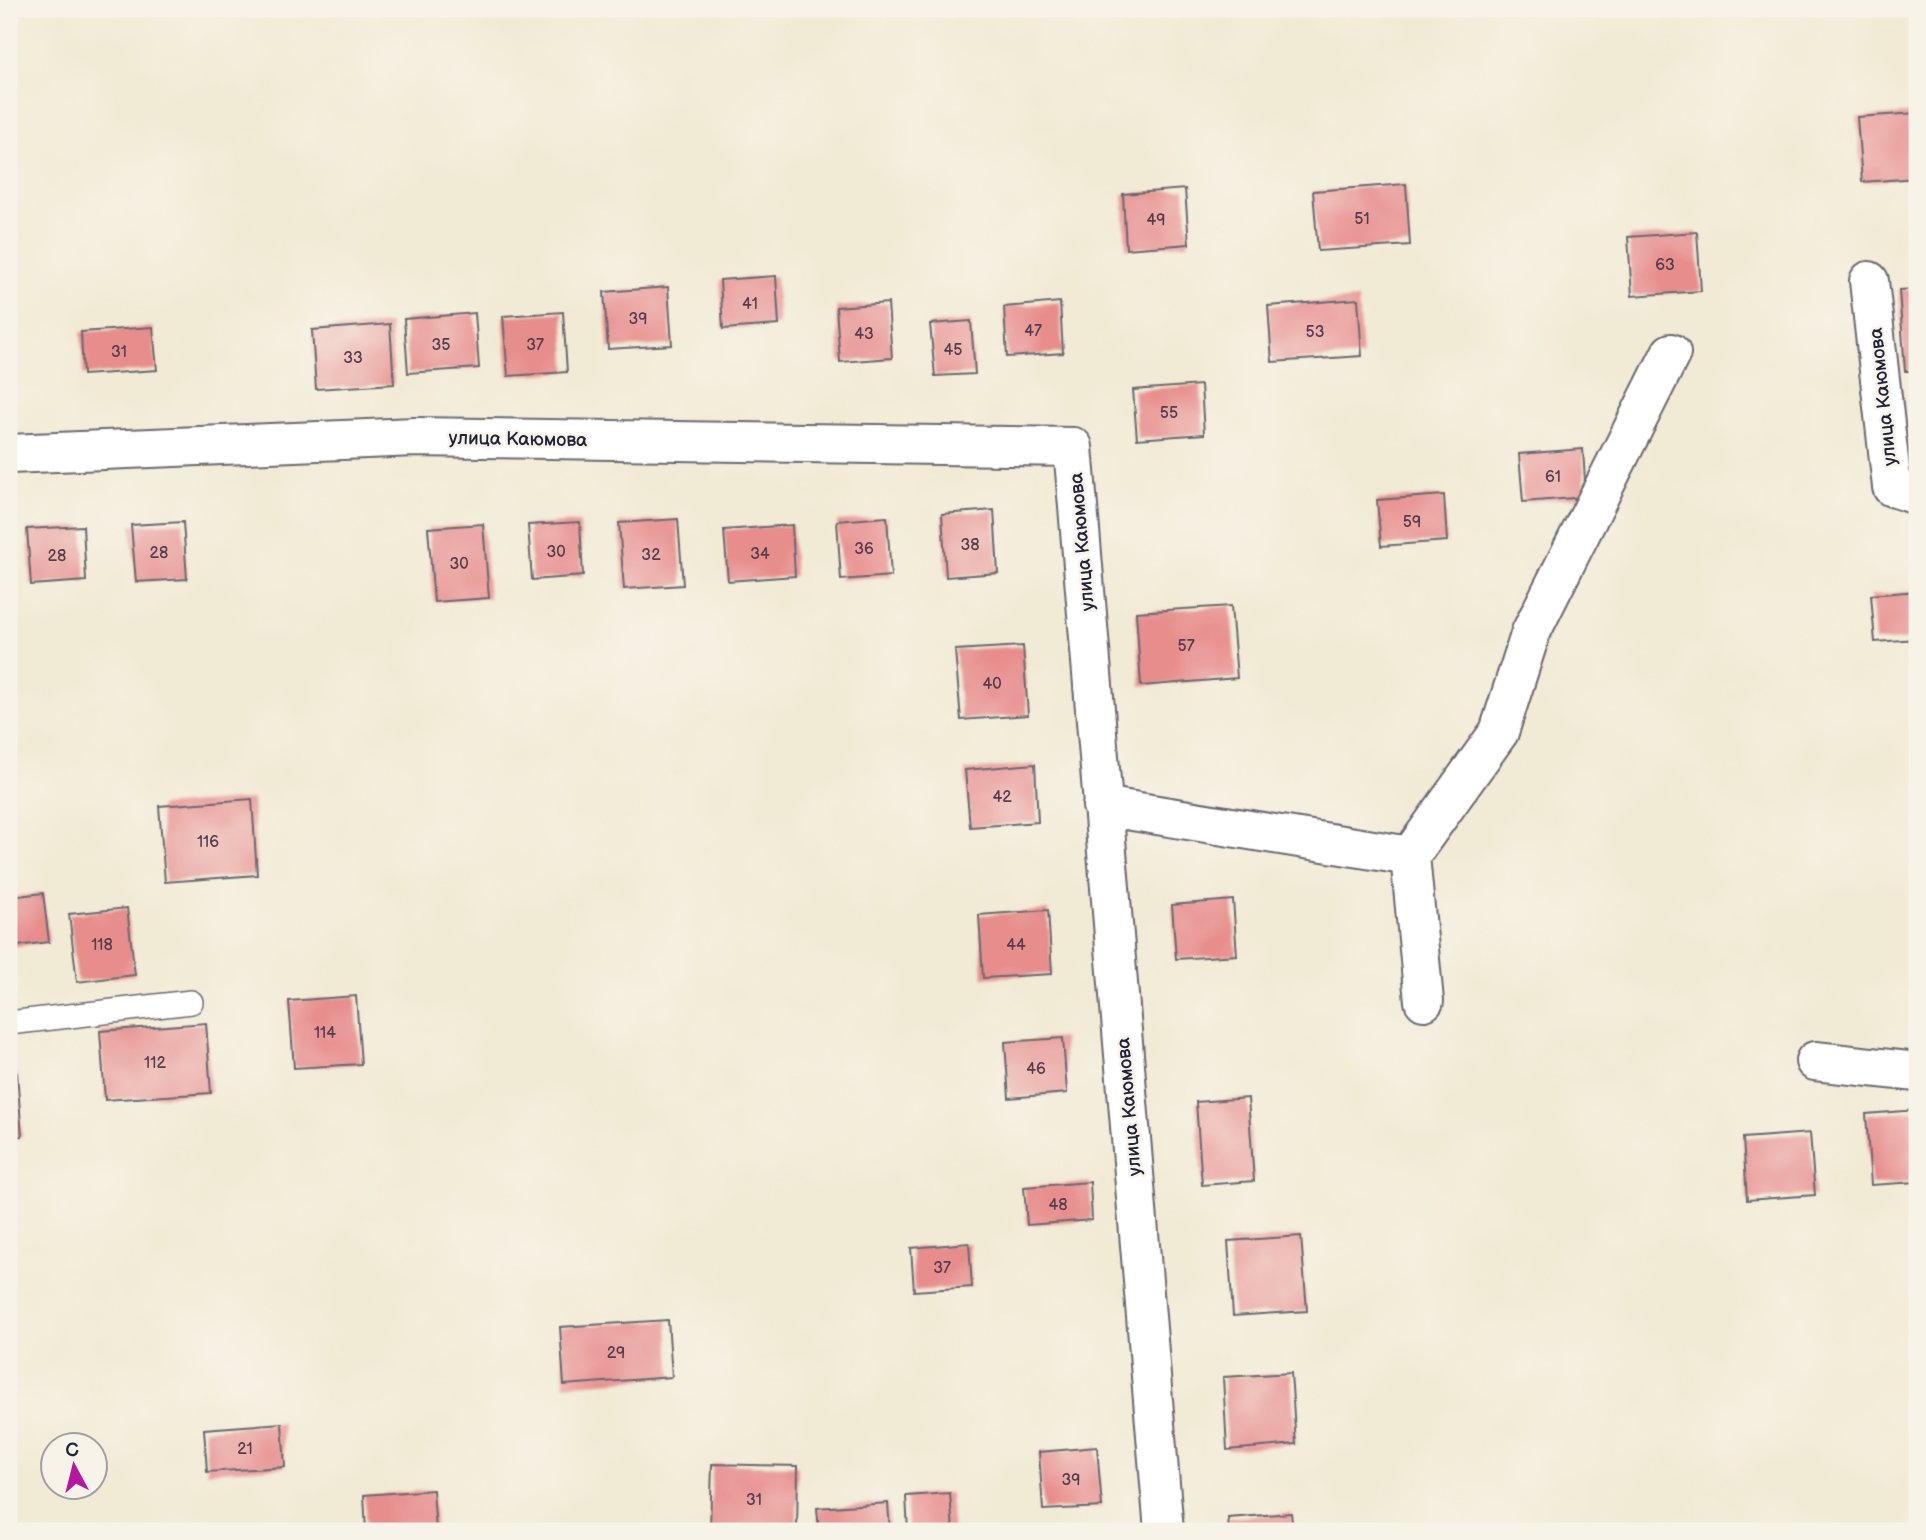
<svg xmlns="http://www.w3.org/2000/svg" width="1926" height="1540" font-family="'Balsamiq Sans',sans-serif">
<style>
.building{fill:#e78d8c}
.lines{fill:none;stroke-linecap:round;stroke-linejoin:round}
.lane-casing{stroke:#6a6871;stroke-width:26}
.street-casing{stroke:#6a6871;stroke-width:42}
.lane{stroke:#fff;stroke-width:23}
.street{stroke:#fff;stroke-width:38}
.labels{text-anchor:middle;stroke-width:5;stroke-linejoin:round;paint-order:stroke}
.number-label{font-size:16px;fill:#533d4f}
.street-label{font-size:19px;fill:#22223b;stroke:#f7f3e8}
</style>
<rect width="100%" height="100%" fill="#f7f3e8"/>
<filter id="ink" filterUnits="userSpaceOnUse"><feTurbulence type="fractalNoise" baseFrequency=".0143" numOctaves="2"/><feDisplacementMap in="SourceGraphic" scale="14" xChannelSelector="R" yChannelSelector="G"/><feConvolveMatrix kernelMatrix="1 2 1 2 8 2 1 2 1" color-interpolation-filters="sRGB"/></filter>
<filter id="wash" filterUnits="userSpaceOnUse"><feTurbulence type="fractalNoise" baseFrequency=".00686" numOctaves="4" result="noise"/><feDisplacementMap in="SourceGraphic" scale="28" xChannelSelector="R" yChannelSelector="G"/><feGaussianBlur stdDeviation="1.57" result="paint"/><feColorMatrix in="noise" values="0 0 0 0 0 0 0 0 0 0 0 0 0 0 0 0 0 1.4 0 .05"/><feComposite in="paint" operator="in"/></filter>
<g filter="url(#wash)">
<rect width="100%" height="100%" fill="#f1ead4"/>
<g id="blocks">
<path class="building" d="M 1917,113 L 1917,178 L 1862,182 L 1857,117 Z
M 1406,184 L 1410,245 L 1318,251 L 1313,191 Z
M 1185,189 L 1189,244 L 1126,249 L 1123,194 Z
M 1697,232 L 1701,291 L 1632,296 L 1628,237 Z
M 776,276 L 779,325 L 723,329 L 720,280 Z
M 668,287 L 672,345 L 608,349 L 604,292 Z
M 1917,289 L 1917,371 L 1905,371 L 1899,290 Z
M 1358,299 L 1362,356 L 1272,362 L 1268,306 Z
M 1060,302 L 1063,353 L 1007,357 L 1004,307 Z
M 888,303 L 892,358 L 840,362 L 836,307 Z
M 563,312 L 567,372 L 508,376 L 503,316 Z
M 475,313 L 479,368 L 408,373 L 404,319 Z
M 971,321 L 975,374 L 935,376 L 930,324 Z
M 390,324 L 394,384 L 316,389 L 312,330 Z
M 153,327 L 157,370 L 83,375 L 81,332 Z
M 1201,385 L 1204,434 L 1137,439 L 1133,390 Z
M 1583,449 L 1586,497 L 1523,502 L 1519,454 Z
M 1444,495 L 1447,541 L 1381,546 L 1377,500 Z
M 994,510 L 998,573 L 946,577 L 942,514 Z
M 887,517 L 891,576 L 841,580 L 837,521 Z
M 678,519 L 683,585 L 624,589 L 619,523 Z
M 183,522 L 187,579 L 136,582 L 131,525 Z
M 580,522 L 583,576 L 532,580 L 528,525 Z
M 483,524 L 489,598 L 434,602 L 428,528 Z
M 792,525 L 795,576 L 728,581 L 724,530 Z
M 83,526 L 86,581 L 31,585 L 27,529 Z
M 1917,591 L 1917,639 L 1875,642 L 1871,595 Z
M 1231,606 L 1237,678 L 1141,686 L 1136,612 Z
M 1023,646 L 1028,715 L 961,720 L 955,650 Z
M 1035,764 L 1038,822 L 970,827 L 965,770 Z
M 252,799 L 257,875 L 165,882 L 159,806 Z
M 43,893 L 49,942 L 9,947 L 9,897 Z
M 1233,900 L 1237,955 L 1176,959 L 1172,905 Z
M 127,908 L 135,975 L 77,982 L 69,914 Z
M 1048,910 L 1052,974 L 983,978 L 979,915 Z
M 356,996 L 361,1064 L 294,1068 L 289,1001 Z
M 206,1023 L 211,1093 L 105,1100 L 100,1031 Z
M 1063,1038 L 1067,1093 L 1009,1098 L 1005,1042 Z
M 17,1073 L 22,1136 L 9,1137 L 9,1074 Z
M 1248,1098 L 1254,1181 L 1202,1185 L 1196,1102 Z
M 1917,1110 L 1917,1182 L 1871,1185 L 1866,1114 Z
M 1810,1133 L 1815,1195 L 1747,1200 L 1743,1138 Z
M 1090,1182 L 1092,1220 L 1027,1225 L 1024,1187 Z
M 1301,1236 L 1307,1311 L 1233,1316 L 1228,1241 Z
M 969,1243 L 972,1287 L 914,1291 L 911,1248 Z
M 668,1320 L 672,1377 L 564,1385 L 560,1327 Z
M 1291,1373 L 1296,1444 L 1227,1450 L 1223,1377 Z
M 282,1423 L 285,1467 L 207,1472 L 204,1429 Z
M 1097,1447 L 1102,1507 L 1043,1510 L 1039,1452 Z
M 712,1464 L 798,1466 L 797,1531 L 710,1531 Z
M 433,1490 L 436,1531 L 366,1531 L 364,1495 Z
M 950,1493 L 953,1531 L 908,1531 L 906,1496 Z
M 888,1503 L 890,1531 L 819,1531 L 817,1508 Z
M 1291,1513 L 1293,1531 L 1229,1531 L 1228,1518 Z"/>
</g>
</g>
<g filter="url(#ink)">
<use href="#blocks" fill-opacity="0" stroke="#6a6871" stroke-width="2"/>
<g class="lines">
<defs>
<path id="lane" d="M 9,1023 L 191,1002"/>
<path id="street" d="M 1869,281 L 1892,487 L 1917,495
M 9,454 L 415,437 L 1073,447 L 1164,1531
M 1102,806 L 1410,856 L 1499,732 L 1531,632 L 1671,353
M 1410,856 L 1424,1001
M 1815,1061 L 1917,1072"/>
</defs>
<use href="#lane" class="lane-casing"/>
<use href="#street" class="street-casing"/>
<use href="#lane" class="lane"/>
<use href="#street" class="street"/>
</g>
</g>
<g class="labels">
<g class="number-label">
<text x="1362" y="224">51</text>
<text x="1156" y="225">49</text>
<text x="1665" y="270">63</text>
<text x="750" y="309">41</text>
<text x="638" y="324">39</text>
<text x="1033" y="336">47</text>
<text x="1315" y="337">53</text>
<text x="864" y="339">43</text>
<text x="441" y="350">35</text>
<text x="535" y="350">37</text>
<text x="953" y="355">45</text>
<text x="119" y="357">31</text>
<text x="353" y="363">33</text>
<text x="1169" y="418">55</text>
<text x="1553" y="482">61</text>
<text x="1412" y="527">59</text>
<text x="970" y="550">38</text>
<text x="864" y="554">36</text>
<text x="556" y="557">30</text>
<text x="159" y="558">28</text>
<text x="760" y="559">34</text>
<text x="651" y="560">32</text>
<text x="57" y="561">28</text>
<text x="459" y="569">30</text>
<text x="1186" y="651">57</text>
<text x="992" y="689">40</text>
<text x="1002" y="802">42</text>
<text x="208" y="847">116</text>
<text x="102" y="950">118</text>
<text x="1016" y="950">44</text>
<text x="325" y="1038">114</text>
<text x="155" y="1068">112</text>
<text x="1036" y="1074">46</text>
<text x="1058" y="1210">48</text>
<text x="942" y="1273">37</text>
<text x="616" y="1358">29</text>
<text x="245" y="1454">21</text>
<text x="1071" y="1485">39</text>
<text x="754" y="1505">31</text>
</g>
<g class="street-label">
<text transform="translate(1882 397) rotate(-96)" y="7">улица Каюмова</text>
<text transform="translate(518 438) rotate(1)" y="7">улица Каюмова</text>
<text transform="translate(1081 542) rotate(-95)" y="7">улица Каюмова</text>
<text transform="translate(1128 1107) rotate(-95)" y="7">улица Каюмова</text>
</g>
</g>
<rect width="1926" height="1540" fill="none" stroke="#f7f3e8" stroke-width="35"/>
<g transform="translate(74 1466) rotate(353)"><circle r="33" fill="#f7f3e8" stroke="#a29fa3" stroke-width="2"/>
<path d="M0-5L12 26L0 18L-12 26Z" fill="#b5179e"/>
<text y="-10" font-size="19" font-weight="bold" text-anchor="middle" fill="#22223b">С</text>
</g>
</svg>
